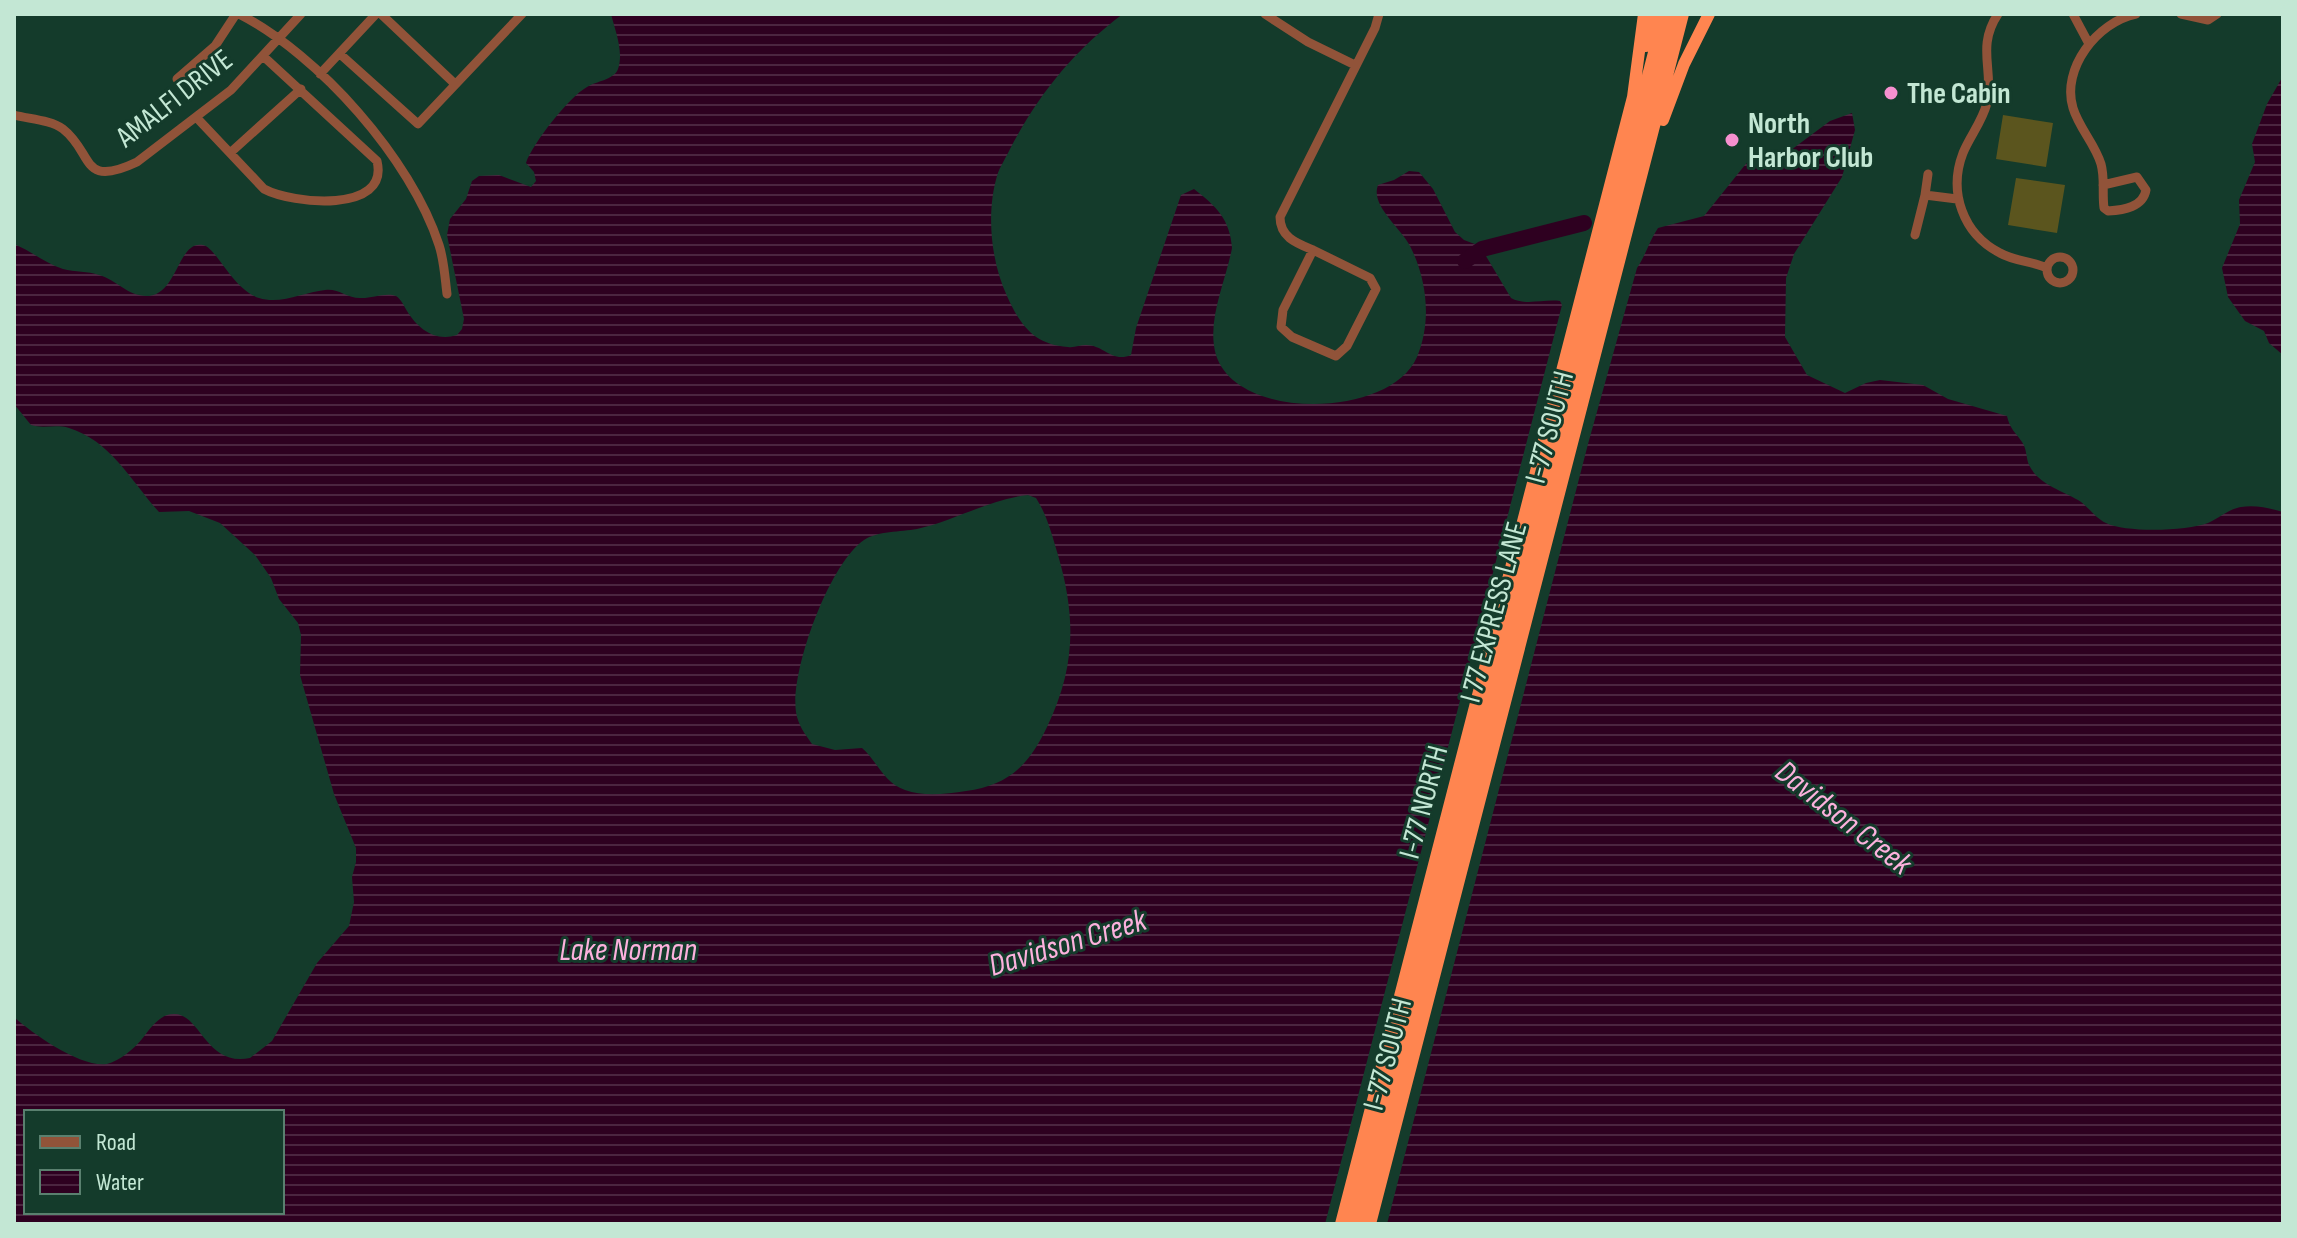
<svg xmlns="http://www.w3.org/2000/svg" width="2297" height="1238" font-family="'Sofia Sans Condensed',sans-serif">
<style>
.green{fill:#5b551e}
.water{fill:url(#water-rules);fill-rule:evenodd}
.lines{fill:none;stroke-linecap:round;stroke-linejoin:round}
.river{stroke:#2e0020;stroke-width:16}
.minor{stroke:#915339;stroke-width:9}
.highway{stroke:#ff8550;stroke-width:12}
.poi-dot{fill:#f690cf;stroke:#143b2b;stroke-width:3}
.labels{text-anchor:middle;stroke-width:6;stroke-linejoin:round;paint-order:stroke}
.poi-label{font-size:30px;font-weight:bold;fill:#c3e7d4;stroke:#143b2b;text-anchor:start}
.street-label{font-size:30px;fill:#c3e7d4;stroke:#143b2b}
.water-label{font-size:32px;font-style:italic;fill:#fcb1dd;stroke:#143b2b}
</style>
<defs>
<pattern id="water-rules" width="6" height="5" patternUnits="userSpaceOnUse" patternTransform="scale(2)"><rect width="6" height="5" fill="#2e0020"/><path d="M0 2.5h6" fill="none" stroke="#4b2540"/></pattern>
</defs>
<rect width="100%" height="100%" fill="#143b2b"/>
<path class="green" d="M 2003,115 L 2053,123 L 2046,167 L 1996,159 Z
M 2016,178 L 2065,185 L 2057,233 L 2008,225 Z"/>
<path class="water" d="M 611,14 L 1123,14 C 1074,50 1038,95 1010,149 C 1006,158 1000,166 997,176 C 986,213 991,262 1007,296 C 1020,325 1034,345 1068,347 C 1074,348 1080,345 1086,345 C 1104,345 1112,363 1131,355 L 1136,328 L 1181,195 L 1194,189 C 1216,206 1230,219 1232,248 C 1226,281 1206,321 1216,355 C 1237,422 1391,418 1417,357 C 1432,322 1427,279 1410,246 C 1400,227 1370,205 1378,185 L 1394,180 L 1409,171 L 1419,172 L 1433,189 L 1455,232 L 1464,240 L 1480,246 L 1511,298 C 1525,306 1543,299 1560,301 L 1562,305 L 1325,1224 L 14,1224 L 14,1017 C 33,1034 81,1068 107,1064 C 119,1061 134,1049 142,1039 C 150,1029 160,1013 175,1014 C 201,1015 206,1067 250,1058 L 272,1041 L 317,963 L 349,926 L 354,902 L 352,877 L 356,862 L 356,848 L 334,794 L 300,675 L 301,635 L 298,623 L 279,599 L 271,578 L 255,555 L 220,523 L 189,511 L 159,512 C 131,481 111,441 69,428 C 56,424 43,429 31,425 L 14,404 L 14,244 C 31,251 45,263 63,269 C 75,272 88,271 99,275 C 117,280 128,297 149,296 C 178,293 178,240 203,245 C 217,248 232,289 259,298 C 281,305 304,292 325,290 C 338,288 347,298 360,298 C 370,299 386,292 396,296 C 401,299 404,306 407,311 C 418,329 435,342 457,335 L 462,329 L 464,319 L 447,235 L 450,219 L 466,199 L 472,181 L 479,176 L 499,175 L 531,187 L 536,181 L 534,172 L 526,163 C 532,144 570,96 587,87 C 596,81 614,80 618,69 C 624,52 615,30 611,14 ZM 1028,495 L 1036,498 C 1047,515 1052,535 1058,555 C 1076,617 1076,667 1047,727 C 1029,765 1009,785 966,791 C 946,794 924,797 905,790 C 884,783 877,761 862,748 L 835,750 L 812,744 C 805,734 798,725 796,712 C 790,671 829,564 864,540 C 877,531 901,532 917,529 C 954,521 990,499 1028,495 ZM 282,1112 L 282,1212 L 26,1212 L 26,1112 Z
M 2283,76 L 2283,355 L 2269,343 L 2264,331 L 2245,321 L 2228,297 L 2222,268 L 2240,224 L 2239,200 L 2255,162 L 2252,144 L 2267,104 Z
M 1852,113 L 1855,130 L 1842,177 L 1794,254 L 1786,278 L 1785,337 L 1807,375 L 1845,393 L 1866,383 L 1880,380 L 1923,385 L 1948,399 L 2007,416 C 2010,429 2015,432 2022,442 C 2027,449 2026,458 2029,465 C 2038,484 2061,490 2078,500 C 2088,506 2095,518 2106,523 C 2126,533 2187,531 2208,523 C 2219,518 2229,509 2241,507 C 2256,505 2269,508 2283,512 L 2283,1224 L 1387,1224 L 1588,444 L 1637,268 C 1646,255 1649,241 1658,228 L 1704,216 L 1753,155 L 1787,153 L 1830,121 Z"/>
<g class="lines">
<path class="river" d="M 1465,261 L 1482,249 L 1584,223"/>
<path class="minor" d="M 239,14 C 319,55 411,159 439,245 C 444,260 445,278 447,294
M 381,14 L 455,84
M 1265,14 L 1308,42 L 1355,65
M 1998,14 C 1976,47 1994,70 1987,103 C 1982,122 1970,136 1963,153 C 1948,192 1963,234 2000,253 C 2014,261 2031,261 2047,268
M 2073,14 L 2089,44
M 2181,14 L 2208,20 L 2217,14
M 340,54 L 418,124 L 522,14
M 320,74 L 376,14
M 177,79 L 215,46 L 236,14
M 14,115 C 29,119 51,120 63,129 C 94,153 80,189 137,162 L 231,90 L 301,14
M 196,117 L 264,189 C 292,204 390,214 377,161 L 263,56
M 230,153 L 301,89
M 1928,174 L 1925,195 L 1957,199
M 2103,185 L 2137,177 L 2146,190 C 2143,207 2124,210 2108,211 L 2104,208 C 2102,193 2105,178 2101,164 C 2095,144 2079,128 2073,108 C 2061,69 2097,22 2136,14
M 1915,235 L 1925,195
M 1313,250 L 1370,278 L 1376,289 L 1347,346 L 1336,356 L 1292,337 L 1281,327 L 1283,310 Z
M 1313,250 C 1296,243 1280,237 1280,217 L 1375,28 L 1379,14
M2047 270a13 13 0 1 1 26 0a13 13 0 1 1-26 0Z"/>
<path class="highway" d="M 1646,46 L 1655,14
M 1663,120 L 1684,64 L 1709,14
M 1341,1224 L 1633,97 L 1644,14
M 1350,1224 L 1664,14
M 1361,1224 L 1674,14
M 1370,1224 L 1683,14"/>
</g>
<g class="poi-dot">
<circle cx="1891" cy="93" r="8"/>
<circle cx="1732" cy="140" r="8"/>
</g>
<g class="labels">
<g class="poi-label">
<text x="1907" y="103">The Cabin</text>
<text x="1748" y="133">North<tspan x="1748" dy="34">Harbor Club</tspan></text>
</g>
<g class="street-label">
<text transform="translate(174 98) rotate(-38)" y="10">AMALFI DRIVE</text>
<text transform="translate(1549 427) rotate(-75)" y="10">I-77 SOUTH</text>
<text transform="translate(1493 612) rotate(-75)" y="10">I 77 EXPRESS LANE</text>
<text transform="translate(1423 802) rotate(-75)" y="10">I-77 NORTH</text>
<text transform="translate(1387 1054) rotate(-75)" y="10">I-77 SOUTH</text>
</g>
<g class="water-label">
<text transform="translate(1844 817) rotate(38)" y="11">Davidson Creek</text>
<text transform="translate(1067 942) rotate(-17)" y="11">Davidson Creek</text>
<text x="628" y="960">Lake Norman</text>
</g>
</g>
<rect width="2297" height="1238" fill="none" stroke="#c3e7d4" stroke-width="32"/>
<rect x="24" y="1110" width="260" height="104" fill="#143b2b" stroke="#5a806f" stroke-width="2"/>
<rect x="40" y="1136" width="40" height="12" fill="#915339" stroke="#5a806f" stroke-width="2"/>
<text x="96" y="1150" font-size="24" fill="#c3e7d4">Road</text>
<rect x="40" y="1170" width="40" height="24" fill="url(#water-rules)" stroke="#5a806f" stroke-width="2"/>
<text x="96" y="1190" font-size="24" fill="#c3e7d4">Water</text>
</svg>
